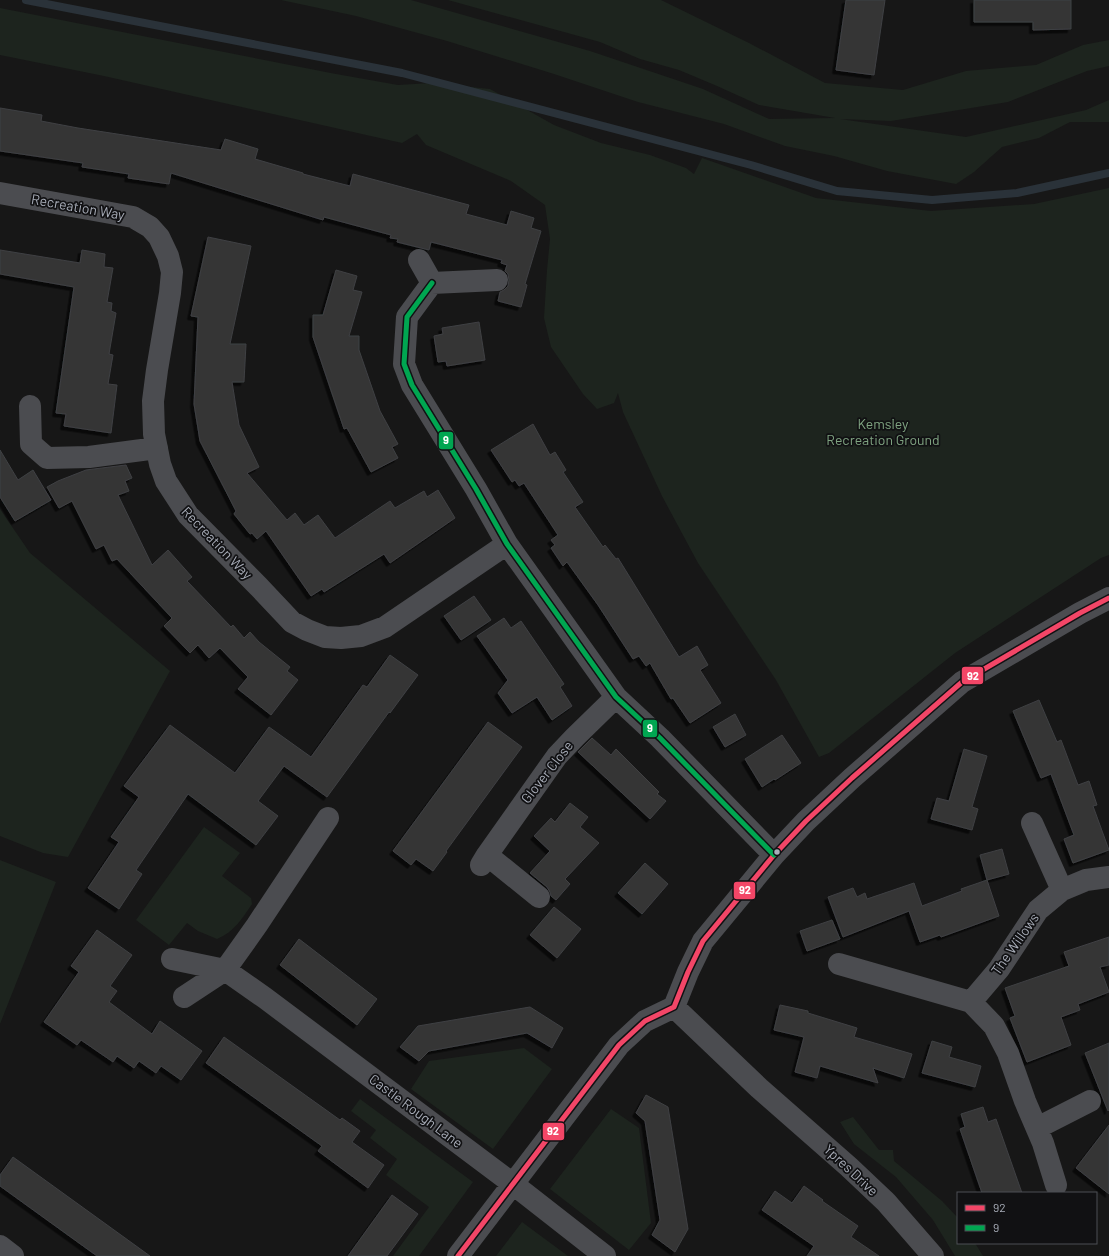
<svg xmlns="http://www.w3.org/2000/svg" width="1109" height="1256" font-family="Barlow,sans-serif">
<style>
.green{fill:#1d241e}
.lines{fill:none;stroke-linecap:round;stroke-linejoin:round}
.stream{stroke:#2a3239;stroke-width:8}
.building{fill:#353536;stroke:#3f4043;filter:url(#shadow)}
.minor{stroke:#4b4c50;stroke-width:22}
.bus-1-casing{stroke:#111113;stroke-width:8}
.bus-2-casing{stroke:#111113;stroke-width:8}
.bus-1{stroke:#f34667;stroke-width:5}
.bus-2{stroke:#00a651;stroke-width:5}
.bus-dot{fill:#a8adb8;stroke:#111113;stroke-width:1.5}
.labels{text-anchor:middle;stroke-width:3.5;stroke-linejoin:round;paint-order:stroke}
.street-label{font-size:14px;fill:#a8adb8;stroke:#111113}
.park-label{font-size:14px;fill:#7fa381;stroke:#111113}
.line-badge{stroke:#111113;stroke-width:1.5}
.badge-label{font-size:11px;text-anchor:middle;font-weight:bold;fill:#fff}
</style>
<defs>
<filter id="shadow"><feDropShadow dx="-3.5" dy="3.5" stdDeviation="0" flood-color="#0009"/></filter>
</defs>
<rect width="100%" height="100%" fill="#171717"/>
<path class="green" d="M 281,0 L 411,0 L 590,51 L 703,89 L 769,119 L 835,118 L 759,105 L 717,86 L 679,70 L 640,59 L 600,42 L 448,0 L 661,0 L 749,43 L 825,83 L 903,90 L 966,71 L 1036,65 L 1083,45 L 1109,40 L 1109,66 L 1087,71 L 1008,102 L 891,121 L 840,119 L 966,137 L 1086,110 L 1109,100 L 1109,122 L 1070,122 L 1039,138 L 1002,147 L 974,172 L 956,184 L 887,171 L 834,156 L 785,146 L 724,124 L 638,102 L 554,74 L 447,41 L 356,16 Z
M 0,8 L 336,74 L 398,85 L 431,83 L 490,89 L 554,125 L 601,143 L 650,155 L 686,168 L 694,174 L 702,158 L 816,198 L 931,211 L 1034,204 L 1109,188 L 1109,555 L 1101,558 L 955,653 L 829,753 L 819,757 L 776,680 L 698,563 L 662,496 L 623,412 L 618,393 L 614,403 L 597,409 L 583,394 L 551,347 L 544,318 L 547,270 L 550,239 L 545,205 L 511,181 L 426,145 L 417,134 L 402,143 L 104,76 L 0,55 Z
M 0,509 L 30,553 L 170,671 L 68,857 L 43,853 L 0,836 Z
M 204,827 L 240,853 L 222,876 L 251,898 L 252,904 C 242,919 234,932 217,939 L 198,931 L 187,923 L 169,945 L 136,920 Z
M 0,860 L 56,882 L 0,1024 Z
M 524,1048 L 552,1069 L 493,1149 L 411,1089 L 429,1061 Z
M 360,1099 L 473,1182 L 419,1256 L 393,1256 L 429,1207 L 386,1175 L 397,1159 L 370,1138 L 376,1130 L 351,1111 Z
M 611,1109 L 639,1128 L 651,1223 L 629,1250 L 550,1189 Z
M 853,1117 L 879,1150 L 893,1150 L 894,1161 L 942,1201 L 958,1218 L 958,1243 L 975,1243 L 983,1256 L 955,1256 L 933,1220 L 896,1177 L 854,1144 L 840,1122 Z
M 522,1222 L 568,1256 L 496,1256 Z"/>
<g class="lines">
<path class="stream" d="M 26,0 L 402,73 L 751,165 L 837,191 L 932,200 L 1017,193 L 1109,173"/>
</g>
<path class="building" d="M 846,0 L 885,0 L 874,75 L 836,70 Z
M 974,0 L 1071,0 L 1071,29 L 1033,30 L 1033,22 L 974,22 Z
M 0,108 L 42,115 L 41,121 L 78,128 L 221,150 L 225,139 L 258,149 L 255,159 L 303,173 L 303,174 L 350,186 L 353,174 L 469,205 L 466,214 L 507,225 L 511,211 L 534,218 L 531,228 L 541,231 L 525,284 L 527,285 L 521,307 L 498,301 L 500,292 L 504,290 L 508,286 L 509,280 L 508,274 L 505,271 L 507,265 L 501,263 L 502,260 L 431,242 L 429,250 L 397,242 L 398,239 L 390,238 L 391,235 L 324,217 L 323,220 L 171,173 L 169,184 L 128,178 L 129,174 L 82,167 L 83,163 L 0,151 Z
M 208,237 L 251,246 L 230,344 L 246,344 L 244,382 L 232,382 L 239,425 L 259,467 L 247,473 L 287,520 L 295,513 L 304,525 L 318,515 L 335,538 L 390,501 L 395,508 L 424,491 L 427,497 L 438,490 L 455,518 L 390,563 L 384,554 L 324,592 L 322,589 L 311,596 L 266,531 L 257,539 L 252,533 L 250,534 L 234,514 L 236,511 L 200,441 L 194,404 L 198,317 L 191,316 Z
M 0,250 L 80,263 L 82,250 L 105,254 L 104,267 L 113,268 L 107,302 L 112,303 L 111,311 L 116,313 L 109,354 L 113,355 L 108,384 L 117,385 L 111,433 L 64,426 L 66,414 L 56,413 L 74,287 L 0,274 Z
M 336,270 L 357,276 L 353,290 L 362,292 L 349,336 L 359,336 L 359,350 L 380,411 L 398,444 L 392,447 L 398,458 L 371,472 L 347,428 L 344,429 L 313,337 L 313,315 L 323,315 Z
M 479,322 L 485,360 L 447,366 L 446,361 L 438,362 L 434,336 L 443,334 L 442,328 Z
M 533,424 L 550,455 L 555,452 L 566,470 L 563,472 L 583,502 L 575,507 L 603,547 L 605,545 L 616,559 L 618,558 L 679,657 L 697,646 L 708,665 L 700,670 L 721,703 L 690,723 L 673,698 L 671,699 L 650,663 L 646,666 L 639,656 L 633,659 L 598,605 L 567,562 L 563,566 L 551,548 L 555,545 L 551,540 L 558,535 L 524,483 L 519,486 L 515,480 L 512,482 L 491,450 Z
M 0,450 L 18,480 L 33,470 L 51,500 L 15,521 L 0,497 Z
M 126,465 L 132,478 L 125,481 L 129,491 L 118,495 L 152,565 L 168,550 L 192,577 L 187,581 L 231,627 L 233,625 L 244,638 L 250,632 L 259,642 L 290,667 L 287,671 L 298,680 L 271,715 L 238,689 L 248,677 L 220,648 L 209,658 L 198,645 L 190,653 L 164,626 L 172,618 L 117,559 L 112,561 L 104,545 L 96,549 L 72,501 L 59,508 L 47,487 L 58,481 L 86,470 Z
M 474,596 L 491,620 L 461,640 L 444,616 Z
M 504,618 L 511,628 L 521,621 L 564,684 L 560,687 L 572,706 L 552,720 L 537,697 L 512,713 L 498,693 L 508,680 L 477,636 Z
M 390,655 L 418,675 L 390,713 L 389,712 L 327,797 L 284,766 L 258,801 L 278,816 L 256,845 L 188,794 L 136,870 L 142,874 L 119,909 L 88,888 L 119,842 L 111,837 L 139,797 L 124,786 L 170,725 L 235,773 L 269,727 L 311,757 L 363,685 L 367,687 Z
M 1039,700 L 1057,742 L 1061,740 L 1078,785 L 1089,781 L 1097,805 L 1093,806 L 1109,850 L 1073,863 L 1064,839 L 1074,835 L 1051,774 L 1041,778 L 1013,711 Z
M 735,714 L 746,735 L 725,747 L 713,727 Z
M 488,722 L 522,747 L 446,851 L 447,852 L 433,871 L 416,859 L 411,865 L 393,851 Z
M 782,735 L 801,763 L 775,780 L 774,779 L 762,787 L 745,759 Z
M 592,738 L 611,755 L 616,749 L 659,792 L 657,794 L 666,801 L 650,819 L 578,752 Z
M 964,749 L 987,756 L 972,807 L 978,809 L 972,830 L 931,819 L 937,798 L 949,801 Z
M 570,803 L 588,817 L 580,827 L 599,843 L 565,879 L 570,884 L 556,900 L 551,896 L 550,892 L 547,887 L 530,873 L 550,851 L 534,836 L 551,818 L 555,822 Z
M 1002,849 L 1009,874 L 987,880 L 980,855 Z
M 645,863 L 668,884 L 642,914 L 618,893 Z
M 987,880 L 999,916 L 941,937 L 940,935 L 920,942 L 909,911 L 843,937 L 828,897 L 853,888 L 857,897 L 865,893 L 867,899 L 914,883 L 922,906 L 962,891 L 961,889 Z
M 554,907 L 581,929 L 557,958 L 530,935 Z
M 832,920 L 840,939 L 807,951 L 800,931 Z
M 97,930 L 132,955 L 110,986 L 117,991 L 109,1002 L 152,1034 L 160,1021 L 202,1051 L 181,1080 L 161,1066 L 156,1073 L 139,1061 L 134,1068 L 117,1056 L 113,1062 L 81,1040 L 77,1045 L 44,1022 L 79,972 L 71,966 Z
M 1109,937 L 1109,965 L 1100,967 L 1109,992 L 1078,1004 L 1080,1010 L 1061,1017 L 1071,1045 L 1027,1062 L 1010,1018 L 1015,1016 L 1005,988 L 1069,966 L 1064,952 Z
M 299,939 L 377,999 L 357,1025 L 280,965 Z
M 780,1005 L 808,1011 L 808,1013 L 857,1028 L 854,1037 L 912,1054 L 904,1078 L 873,1068 L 878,1083 L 820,1066 L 817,1078 L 795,1072 L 804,1037 L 774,1030 Z
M 530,1007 L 563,1028 L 552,1048 L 527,1033 L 429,1051 L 419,1061 L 400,1047 L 418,1026 Z
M 224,1037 L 340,1120 L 342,1118 L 360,1131 L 352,1142 L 384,1165 L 368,1188 L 318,1151 L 322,1146 L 206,1063 Z
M 932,1041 L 952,1047 L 949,1057 L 981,1066 L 975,1087 L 922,1073 Z
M 1109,1043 L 1109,1110 L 1108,1111 L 1085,1053 Z
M 646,1095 L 668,1107 L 688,1229 L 675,1252 L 652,1235 L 660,1220 L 645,1121 L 636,1113 Z
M 983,1107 L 988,1122 L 996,1119 L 1022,1193 L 982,1193 L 960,1129 L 965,1127 L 961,1114 Z
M 1109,1125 L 1109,1194 L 1076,1168 Z
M 13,1157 L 150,1256 L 97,1256 L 0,1186 L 0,1175 Z
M 804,1186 L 823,1200 L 822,1201 L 858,1226 L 851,1237 L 879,1256 L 807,1256 L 814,1246 L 762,1210 L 775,1191 L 792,1203 Z
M 392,1195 L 418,1214 L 387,1256 L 348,1256 Z"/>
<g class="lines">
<path class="minor" d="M 0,193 L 133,217 L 150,227 L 159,237 L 168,256 L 172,272 L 170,293 L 157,370 L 153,401 L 154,434 L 160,464 L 166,481 L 188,515 L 259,587 L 292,622 L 307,630 L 325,637 L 341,638 L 361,636 L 385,627 L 507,544
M 419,260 L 432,283 L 497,280
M 432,283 L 407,317 L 404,364 L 412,385 L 476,489 L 507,544 L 616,697 L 660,738 L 774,855
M 30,406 L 31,444 L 47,458 L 89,457 L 157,448
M 1032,823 L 1062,890
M 487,855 L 539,897
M 481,865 L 487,855 L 557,756 L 575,737 L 616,697
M 172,959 L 225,970 L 265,998 L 513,1184 L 605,1256
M 839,964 L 971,1002 L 994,1026 L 1008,1053 L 1025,1101 L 1043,1143 L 1056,1185
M 184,997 L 225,970 L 257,925 L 328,818
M 971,1002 L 999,969 L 1038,910 L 1062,890 L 1086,880 L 1109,877
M 674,1007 L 759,1088 L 849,1167 L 886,1202 L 933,1256
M 1037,1128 L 1090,1101
M 0,1246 L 13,1256
M 458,1256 L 619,1045 L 645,1021 L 674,1007 L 688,972 L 703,941 L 774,855 L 806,821 L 852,778 L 962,682 L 1080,613 L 1109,598"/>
<defs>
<path id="bus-1" d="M 458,1256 L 619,1045 L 645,1021 L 674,1007 L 688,972 L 703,941 L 774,855 L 806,821 L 852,778 L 962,682 L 1080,613 L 1109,598"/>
<path id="bus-2" d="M 432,283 L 407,317 L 404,364 L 412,385 L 476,489 L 507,544 L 616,697 L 660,738 L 774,855"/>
</defs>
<use href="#bus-1" class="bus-1-casing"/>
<use href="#bus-2" class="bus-2-casing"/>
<use href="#bus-1" class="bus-1"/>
<use href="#bus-2" class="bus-2"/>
</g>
<circle class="bus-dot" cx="777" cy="852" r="3.5"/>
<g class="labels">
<g class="street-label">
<text transform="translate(78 207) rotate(10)" y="5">Recreation Way</text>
<text transform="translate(217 543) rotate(46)" y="5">Recreation Way</text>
<text transform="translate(547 772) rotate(-52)" y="5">Glover Close</text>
<text transform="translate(1015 944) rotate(-55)" y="5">The Willows</text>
<text transform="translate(416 1111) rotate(37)" y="5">Castle Rough Lane</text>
<text transform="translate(851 1170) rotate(43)" y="5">Ypres Drive</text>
</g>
<g class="park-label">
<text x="883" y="429">Kemsley<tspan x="883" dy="16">Recreation Ground</tspan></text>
</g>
</g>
<g class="line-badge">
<rect x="438" y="431" width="16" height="19" rx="4" fill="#00a651"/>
<rect x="961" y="666" width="23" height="19" rx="4" fill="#f34667"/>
<rect x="642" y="719" width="16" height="19" rx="4" fill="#00a651"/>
<rect x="733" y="881" width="23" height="19" rx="4" fill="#f34667"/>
<rect x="542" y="1122" width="23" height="19" rx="4" fill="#f34667"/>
</g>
<g class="badge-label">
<text x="446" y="444">9</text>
<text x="973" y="680">92</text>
<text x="650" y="732">9</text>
<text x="745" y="894">92</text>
<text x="553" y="1135">92</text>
</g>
<rect x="957" y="1192" width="140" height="52" fill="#111113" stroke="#4d4f55"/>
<rect x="965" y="1205" width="20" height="6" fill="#f34667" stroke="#4d4f55"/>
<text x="993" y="1212" font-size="12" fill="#a8adb8">92</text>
<rect x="965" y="1225" width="20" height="6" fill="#00a651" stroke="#4d4f55"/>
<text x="993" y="1232" font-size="12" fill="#a8adb8">9</text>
</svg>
